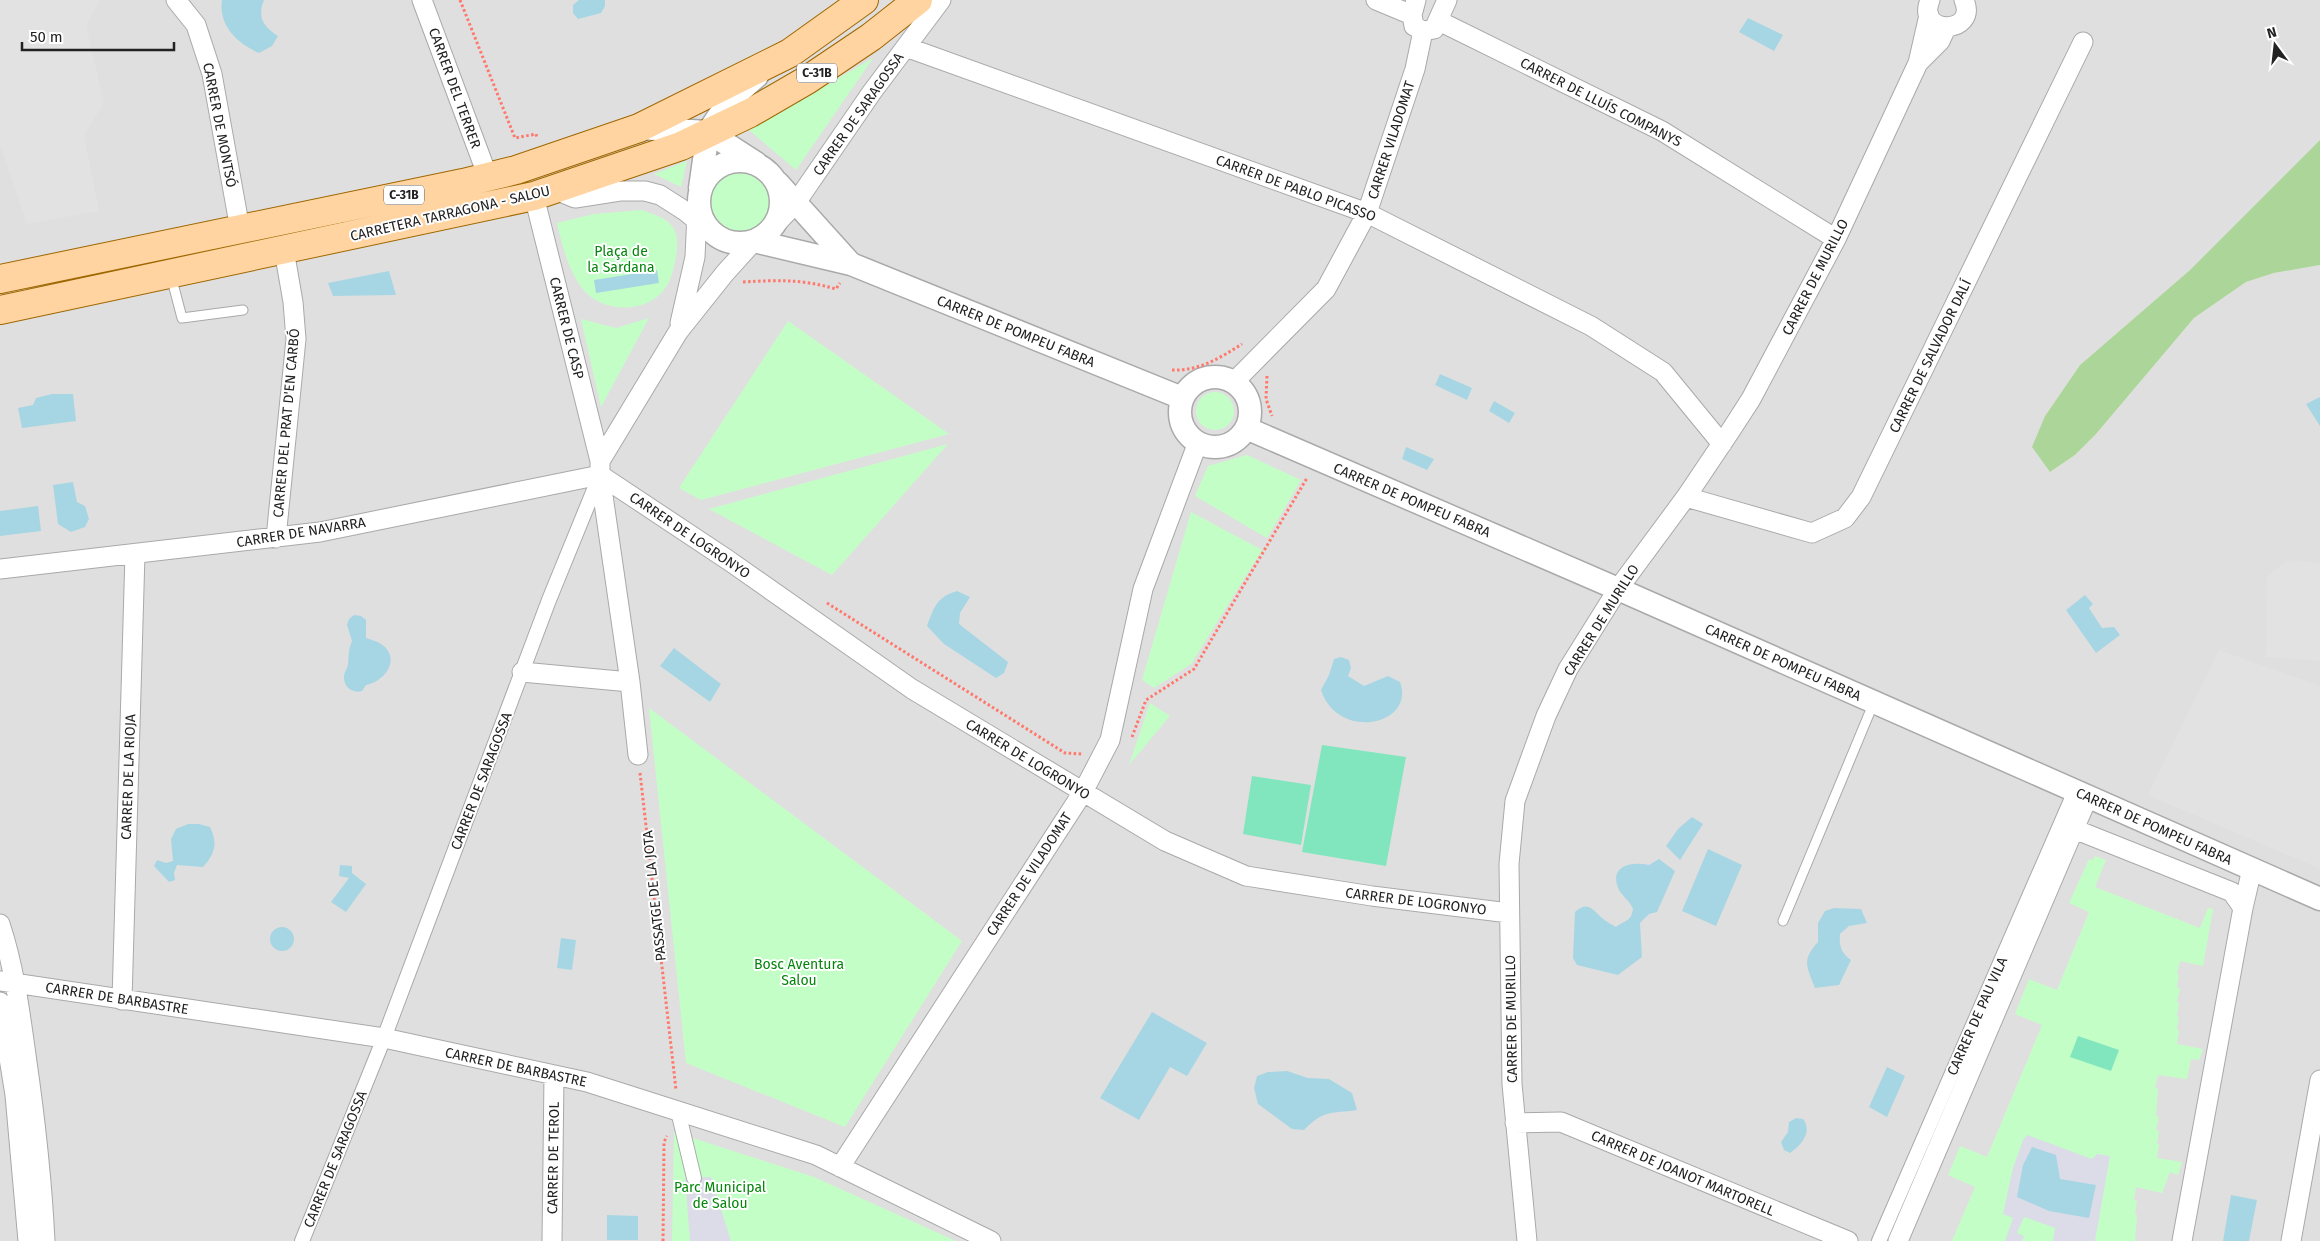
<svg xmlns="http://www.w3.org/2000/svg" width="2320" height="1241" font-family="'Fira Sans',sans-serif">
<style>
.residential{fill:#e0dfdf}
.forest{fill:#acd59a}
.park{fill:#c4fec7}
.pitch{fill:#81e6bd}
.parking{fill:#e2e2e2}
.plaza{fill:#dcdce9}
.water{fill:#a6d6e3}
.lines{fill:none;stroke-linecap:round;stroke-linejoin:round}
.service-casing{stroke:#a9a9a9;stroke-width:11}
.pedestrian-casing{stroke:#a9a9a9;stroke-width:16}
.minor-casing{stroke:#a9a9a9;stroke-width:21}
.tertiary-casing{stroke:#a9a9a9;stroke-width:25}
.primary-casing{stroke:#9f6700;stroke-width:30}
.path{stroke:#ff786c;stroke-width:3;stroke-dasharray:2.5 2.5;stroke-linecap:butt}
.service{stroke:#fff;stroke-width:9}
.pedestrian{stroke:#fff;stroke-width:14}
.minor{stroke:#fff;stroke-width:19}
.tertiary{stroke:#fff;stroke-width:22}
.primary{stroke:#ffd4a0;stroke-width:28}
.labels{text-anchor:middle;stroke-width:4;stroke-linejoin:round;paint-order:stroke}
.shield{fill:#fff;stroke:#646464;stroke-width:1}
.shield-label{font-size:12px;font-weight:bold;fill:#222}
.street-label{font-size:14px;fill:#222;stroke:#fff}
.park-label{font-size:14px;fill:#04860b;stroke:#fff}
</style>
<rect width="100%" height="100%" fill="#f2efe8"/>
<path class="residential" d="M 0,0 L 2320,0 L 2320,140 L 2190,270 L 2080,365 L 2045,416 L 2050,472 L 2075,455 L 2096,434 L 2194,318 L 2246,282 L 2274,273 L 2320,265 L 2320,1241 L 0,1241 Z"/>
<path class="forest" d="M 2320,140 L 2320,265 L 2274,273 L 2246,282 L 2194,318 L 2096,434 L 2075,455 L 2050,472 L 2032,447 L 2045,416 L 2080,365 L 2190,270 Z"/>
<path class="park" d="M 873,58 L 796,170 L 749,130 Z
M 687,161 L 681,187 L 654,174 Z
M711 201a30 30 0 1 1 60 0a30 30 0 1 1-60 0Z
M 642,210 C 652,214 665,217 672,226 C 678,234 678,246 676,256 C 674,268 671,282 663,291 C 643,315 600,312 582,288 C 568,269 562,245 557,223 L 594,214 Z
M 649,318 L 601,407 L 581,319 L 616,328 Z
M 788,321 L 949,434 L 701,500 L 679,488 Z
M1196 411a19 19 0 1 1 38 0a19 19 0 1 1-38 0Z
M 948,444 L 832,575 L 709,509 Z
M 1247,455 L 1301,480 L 1267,538 L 1195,496 L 1208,466 Z
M 1191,512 L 1262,550 L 1191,664 L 1154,688 L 1142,680 Z
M 1150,703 L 1170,716 L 1129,765 Z
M 649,708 L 962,941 L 845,1127 L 686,1063 Z
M 2095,856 L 2106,860 L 2095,887 L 2200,928 L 2208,908 L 2213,909 L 2203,966 L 2180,961 L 2177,974 L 2179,975 L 2177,987 L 2180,989 L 2177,1002 L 2179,1003 L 2177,1016 L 2179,1017 L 2177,1029 L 2179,1031 L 2177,1044 L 2203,1049 L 2199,1060 L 2191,1059 L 2187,1079 L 2158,1075 L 2155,1088 L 2158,1088 L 2156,1116 L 2159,1117 L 2156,1130 L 2159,1131 L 2157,1144 L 2159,1144 L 2157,1158 L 2182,1162 L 2178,1175 L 2170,1172 L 2162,1193 L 2136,1187 L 2134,1200 L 2137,1201 L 2135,1214 L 2137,1215 L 2135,1241 L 1952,1241 L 1975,1187 L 1948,1175 L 1960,1146 L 1987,1157 L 2042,1025 L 2015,1014 L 2029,979 L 2057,990 L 2089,912 L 2069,903 L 2089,859 L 2093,860 Z
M 674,1132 L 814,1177 L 956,1241 L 672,1241 Z"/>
<path class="pitch" d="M 1322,745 L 1406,757 L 1386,866 L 1302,852 Z
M 1252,776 L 1311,785 L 1301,845 L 1243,834 Z
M 2078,1036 L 2119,1050 L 2111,1071 L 2070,1057 Z"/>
<path class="parking" d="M 0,0 L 100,0 L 86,25 L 104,103 L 84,135 L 99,211 L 27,224 L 0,144 Z
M 2287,560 L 2320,563 L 2320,661 L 2266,657 L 2267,577 Z
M 2219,650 L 2320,686 L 2320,869 L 2148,795 Z"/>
<path class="plaza" d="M 2027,1135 L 2092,1159 L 2097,1154 L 2110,1156 L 2095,1241 L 2053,1241 L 2055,1228 L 2024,1217 L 2017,1233 L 2024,1236 L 2022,1241 L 2005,1241 L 2013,1218 L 2003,1214 L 2013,1168 L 2023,1140 Z
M 711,1177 L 731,1241 L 690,1241 L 685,1178 Z"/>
<path class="water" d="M 222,0 L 264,0 C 257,17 263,26 278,36 L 272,46 L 259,53 C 238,44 218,26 222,0 Z
M 579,0 L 605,0 L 605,6 L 601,13 L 578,19 L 573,13 L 573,5 Z
M 1748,18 L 1783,35 L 1774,51 L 1739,32 Z
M 657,270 L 659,283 L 596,293 L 594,280 Z
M 389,271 L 396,295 L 333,296 L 328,283 Z
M 1440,374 L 1472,388 L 1467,400 L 1435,385 Z
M 52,394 L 73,394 L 76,421 L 22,428 L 18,408 L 33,405 L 36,398 Z
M 2320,397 L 2320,426 L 2306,404 Z
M 1494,401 L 1515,413 L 1509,423 L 1489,411 Z
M 1406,447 L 1434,459 L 1427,470 L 1402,459 Z
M 73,482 L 77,502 L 85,506 L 89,519 L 85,527 L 71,532 L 58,524 L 53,485 Z
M 38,506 L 41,531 L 0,536 L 0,511 Z
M 957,591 L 970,597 L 960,613 L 959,624 L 1008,662 L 1004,673 L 996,678 L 944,644 L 927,626 C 934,608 936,597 957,591 Z
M 2085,595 L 2093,604 L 2089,608 L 2102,628 L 2114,627 L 2120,635 L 2096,653 L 2066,610 Z
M 354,615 L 361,616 L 366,620 L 366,638 C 371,640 377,641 381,644 C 402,658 385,682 366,685 L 362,691 C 352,694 343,686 344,676 C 344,672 348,668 348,664 C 349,655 348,650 352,641 L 347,625 L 349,619 Z
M 674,648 L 721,684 L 710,702 L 660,666 Z
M 1341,657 L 1349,660 L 1351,668 L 1348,676 L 1364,686 L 1388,676 L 1400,682 C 1416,725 1338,742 1321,690 L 1329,675 L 1334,659 Z
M 1692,817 L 1703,824 L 1680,860 L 1666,846 L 1678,829 Z
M 188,824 L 199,824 L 210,827 C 218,843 215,854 203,867 L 177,865 L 174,873 L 175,880 L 169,882 L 154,866 L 157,860 L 166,863 L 173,861 L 171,839 L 176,829 Z
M 1708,849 L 1742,865 L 1716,926 L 1682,911 Z
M 1659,859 L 1675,871 L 1657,912 L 1649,914 L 1640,923 L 1642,957 L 1618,975 L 1577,965 L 1573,958 L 1575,912 C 1588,900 1593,910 1602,918 C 1605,921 1611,924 1616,927 C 1625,920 1631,922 1633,909 C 1630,901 1623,897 1619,890 C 1608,866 1631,861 1649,865 Z
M 340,865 L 352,866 L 352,873 L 366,884 L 346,912 L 331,902 L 349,878 L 339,876 Z
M 1834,908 L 1861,909 L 1867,923 L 1849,926 L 1840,934 C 1839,946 1841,953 1851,960 L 1839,985 L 1815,988 C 1807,967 1801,960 1818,942 L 1818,923 L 1825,911 Z
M270 939a12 12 0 1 1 24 0a12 12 0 1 1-24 0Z
M 561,938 L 576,940 L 572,970 L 557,968 Z
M 1152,1012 L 1207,1043 L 1187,1076 L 1170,1067 L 1139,1120 L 1100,1098 Z
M 1887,1067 L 1905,1076 L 1887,1117 L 1869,1107 Z
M 1287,1071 L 1308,1078 L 1329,1079 L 1352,1093 L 1357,1110 C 1330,1114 1325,1109 1304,1130 L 1292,1129 L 1258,1104 L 1254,1088 L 1257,1076 L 1268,1072 Z
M 1796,1118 L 1803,1119 C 1813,1132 1801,1145 1790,1153 L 1784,1150 L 1781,1142 L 1788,1132 L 1789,1122 Z
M 2032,1147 L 2056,1155 L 2060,1179 L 2096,1185 L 2089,1218 L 2049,1211 L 2017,1197 L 2023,1165 Z
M 2231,1195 L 2257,1200 L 2249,1241 L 2223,1241 Z
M 607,1215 L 638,1216 L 638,1240 L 607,1240 Z"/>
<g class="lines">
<defs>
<path id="service" d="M 171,276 L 182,318 L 243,310
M 1783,921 L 1874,702"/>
<path id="pedestrian" d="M 678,1111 L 694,1178
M 302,1241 L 384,1038 L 549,600 L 600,475
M 1879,1241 L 2075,791"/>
<path id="minor" d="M 176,0 L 196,25 L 212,74 L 240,229
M 422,0 L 488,177
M 1376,0 L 1412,15
M 1416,0 L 1412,15 L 1414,26 L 1423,31 L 1434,29 L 1447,0
M 1930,0 C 1915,36 1979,35 1964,0
M 1439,21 L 1662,131 L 1836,239
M 906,47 L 1367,213 L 1591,326 L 1663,372 L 1722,444
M 1918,63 L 1940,41 L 1946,28
M 553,189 L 575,198 L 620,191 L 645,191 L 660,195 L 685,211 L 713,234
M 534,196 L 600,461
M 773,227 L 795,204 L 872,92 L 941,0
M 680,323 L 695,257 L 697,213
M 1234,382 L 1326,289 L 1367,213 L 1415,69 L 1423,31
M 600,475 L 728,560 L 912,689 L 1165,841 L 1246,876 L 1372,896 L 1509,913
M 1686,497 L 1812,533 L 1845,518 L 1861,497 L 2083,42
M 276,538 L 296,339 L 293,302 L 284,250
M 0,569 L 320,532 L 600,475
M 522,672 L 630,682
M 638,755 L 630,682 L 600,475 L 600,461 L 678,332 L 725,273 L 754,241
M 2074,829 L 2088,797
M 2243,908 L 2252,869
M 0,924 C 14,966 20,1011 26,1055 C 35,1117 42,1179 45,1241
M 0,981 L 384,1038 L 587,1082 L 816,1155 L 991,1241
M 122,1000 L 135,554
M 0,1002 L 15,1095 L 28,1241
M 1515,1123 L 1561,1122 L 1848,1241
M 840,1167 L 1083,792 L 1110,740 L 1143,589 L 1198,442
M 552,1241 L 554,1075
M 1527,1241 L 1512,1084 L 1509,864 L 1515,801 L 1546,716 L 1568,669 L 1618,589 L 1686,497 L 1731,430 L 1751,399 L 1836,239 L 1918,63 L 1929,15
M 1898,1241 L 2074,829 L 2232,892 L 2243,908 L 2182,1241
M 2291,1241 L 2320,1080"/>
<path id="tertiary" d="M 639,128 L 708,132 L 756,163
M699 202a41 41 0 1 1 82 0a41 41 0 1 1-82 0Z
M 778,183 L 851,264
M 700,188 L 708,132 L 729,101 L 757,76
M 754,241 L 851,264 L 1182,398
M1180 412a35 35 0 1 1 70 0a35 35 0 1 1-70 0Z
M 1246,428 L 1618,589 L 2320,899"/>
<path id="primary" d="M 0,279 L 463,183 L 516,170 L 639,128 L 790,53 L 864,0
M 0,310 L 534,196 L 681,146 L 750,113 L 807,80 L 871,37 L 918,0"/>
</defs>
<use href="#service" class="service-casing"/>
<use href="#pedestrian" class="pedestrian-casing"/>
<use href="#minor" class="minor-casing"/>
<use href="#tertiary" class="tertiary-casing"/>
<use href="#primary" class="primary-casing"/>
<path class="path" d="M 460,0 L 515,138 L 536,134 L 537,138
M 743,282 C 779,280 801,279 836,289 L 840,283
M 1172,370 C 1199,371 1220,358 1242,344
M 1267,376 L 1266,399 L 1272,416
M 827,603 L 1065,753 L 1082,754
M 1132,737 L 1146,700 L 1194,669 L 1307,478
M 640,773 L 676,1090
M 663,1241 L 664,1142 L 667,1136"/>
<use href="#service" class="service"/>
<use href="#pedestrian" class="pedestrian"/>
<use href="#minor" class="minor"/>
<use href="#tertiary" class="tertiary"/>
<use href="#primary" class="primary"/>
</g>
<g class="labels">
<g class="shield">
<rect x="797" y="63.5" width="40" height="19" rx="4"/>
<rect x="384" y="185.5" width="40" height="19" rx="4"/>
</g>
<g class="shield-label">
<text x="817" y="77">C-31B</text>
<text x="404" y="199">C-31B</text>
</g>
<g class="street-label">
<text transform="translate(455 88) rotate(70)" y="5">CARRER DEL TERRER</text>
<text transform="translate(1601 102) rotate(27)" y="5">CARRER DE LLUÍS COMPANYS</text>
<text transform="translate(858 114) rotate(-55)" y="5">CARRER DE SARAGOSSA</text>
<text transform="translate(220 125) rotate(79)" y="5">CARRER DE MONTSÓ</text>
<text transform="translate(1391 140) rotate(-72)" y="5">CARRER VILADOMAT</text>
<text transform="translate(1296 188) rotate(20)" y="5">CARRER DE PABLO PICASSO</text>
<text transform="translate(450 213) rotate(-13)" y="5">CARRETERA TARRAGONA - SALOU</text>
<text transform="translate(1815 277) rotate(-63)" y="5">CARRER DE MURILLO</text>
<text transform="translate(567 328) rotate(76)" y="5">CARRER DE CASP</text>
<text transform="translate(1016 331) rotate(22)" y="5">CARRER DE POMPEU FABRA</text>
<text transform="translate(1930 356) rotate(-64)" y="5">CARRER DE SALVADOR DALÍ</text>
<text transform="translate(286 423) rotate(-85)" y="5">CARRER DEL PRAT D'EN CARBÓ</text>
<text transform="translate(1412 500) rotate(23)" y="5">CARRER DE POMPEU FABRA</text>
<text transform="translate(301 532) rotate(-9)" y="5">CARRER DE NAVARRA</text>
<text transform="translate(690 535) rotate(34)" y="5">CARRER DE LOGRONYO</text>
<text transform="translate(1601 620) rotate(-58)" y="5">CARRER DE MURILLO</text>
<text transform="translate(1783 662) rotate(24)" y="5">CARRER DE POMPEU FABRA</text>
<text transform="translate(1028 759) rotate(31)" y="5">CARRER DE LOGRONYO</text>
<text transform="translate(128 777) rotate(-88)" y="5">CARRER DE LA RIOJA</text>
<text transform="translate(481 781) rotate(-69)" y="5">CARRER DE SARAGOSSA</text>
<text transform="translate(2154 826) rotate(24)" y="5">CARRER DE POMPEU FABRA</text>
<text transform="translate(1029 874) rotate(-57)" y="5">CARRER DE VILADOMAT</text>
<text transform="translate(654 896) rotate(-96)" y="5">PASSATGE DE LA JOTA</text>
<text transform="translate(1416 901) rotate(7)" y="5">CARRER DE LOGRONYO</text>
<text transform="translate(117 998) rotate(9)" y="5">CARRER DE BARBASTRE</text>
<text transform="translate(1977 1016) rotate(-66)" y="5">CARRER DE PAU VILA</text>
<text transform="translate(1511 1019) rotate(-91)" y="5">CARRER DE MURILLO</text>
<text transform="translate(516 1067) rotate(12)" y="5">CARRER DE BARBASTRE</text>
<text transform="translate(553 1158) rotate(-89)" y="5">CARRER DE TEROL</text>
<text transform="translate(335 1159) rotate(-68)" y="5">CARRER DE SARAGOSSA</text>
<text transform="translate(1683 1173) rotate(23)" y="5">CARRER DE JOANOT MARTORELL</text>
</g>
<g class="park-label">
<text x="621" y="256">Plaça de<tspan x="621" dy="16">la Sardana</tspan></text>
<text x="799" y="969">Bosc Aventura<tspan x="799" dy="16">Salou</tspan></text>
<text x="720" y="1192">Parc Municipal<tspan x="720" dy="16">de Salou</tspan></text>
</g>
</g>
<g transform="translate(2275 45) rotate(345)" stroke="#ffffff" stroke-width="4" paint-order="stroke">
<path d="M0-4L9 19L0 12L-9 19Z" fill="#222222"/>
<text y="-8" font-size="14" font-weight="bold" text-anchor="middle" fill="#222222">N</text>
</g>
<path d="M22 42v8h152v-8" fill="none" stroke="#222222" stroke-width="2.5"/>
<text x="30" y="42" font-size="15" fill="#222222" stroke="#ffffff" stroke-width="4" paint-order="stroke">50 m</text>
</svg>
